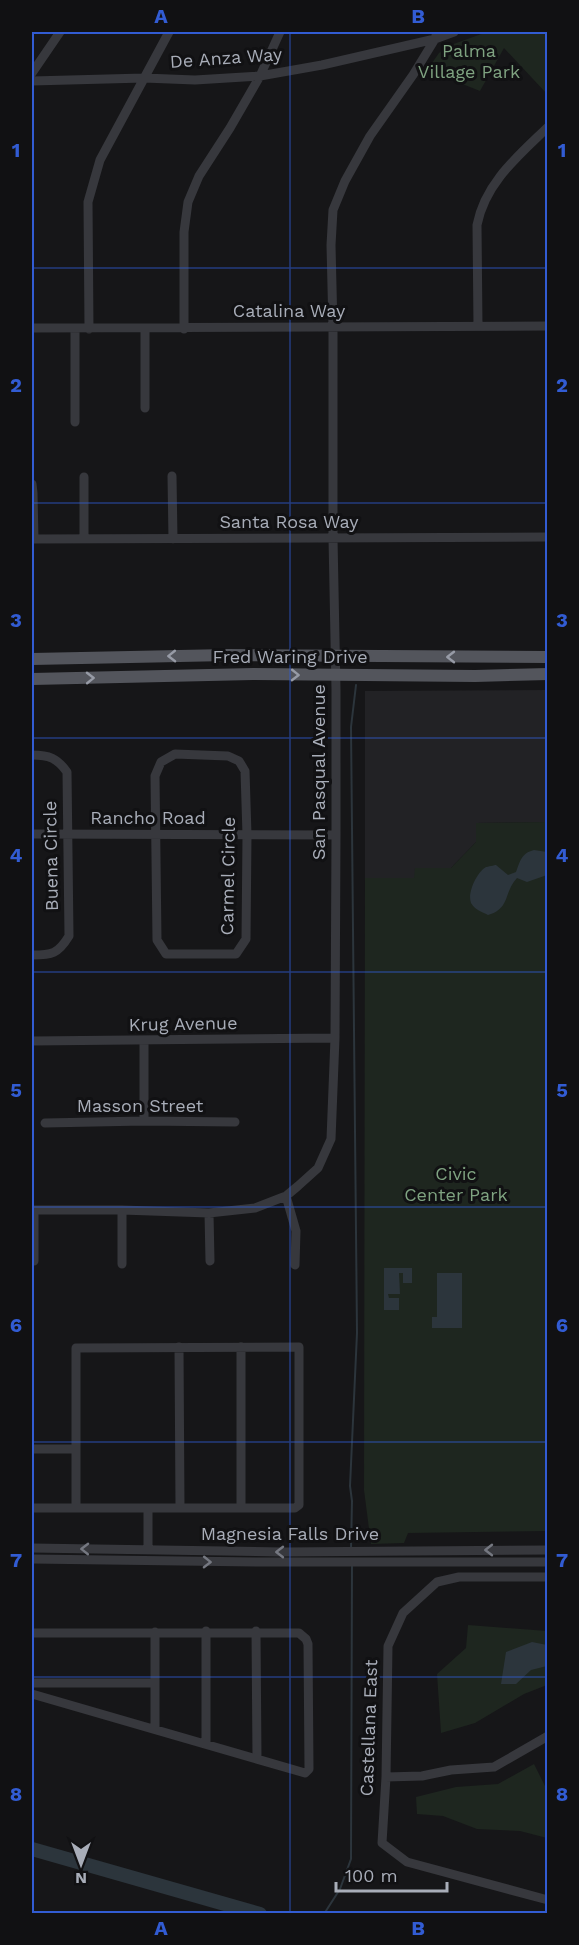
<svg xmlns="http://www.w3.org/2000/svg" width="579" height="1945" font-family="'Work Sans',sans-serif">
<style>
.built{fill:#222225}
.green{fill:#1e261f}
.water{fill:#2c353c}
.lines{fill:none;stroke-linecap:round;stroke-linejoin:round}
.stream{stroke:#2c353c;stroke-width:2}
.river{stroke:#2c353c;stroke-width:14}
.minor{stroke:#37383d;stroke-width:9}
.major{stroke:#53555c;stroke-width:12}
.oneway{stroke:#979ba6}
.oneway2{stroke:#757881}
.grid{fill:none;stroke:#325cd3;stroke-width:1.5;stroke-opacity:0.55}
.labels{text-anchor:middle;stroke-width:6;stroke-linejoin:round;paint-order:stroke}
.park-label{font-size:18px;fill:#7fa381;stroke:#111113}
.street-label{font-size:18px;fill:#a8adb8;stroke:#111113}
.neatline{fill:none;stroke:#325cd3;stroke-width:2}
.grid-label{font-size:20px;text-anchor:middle;font-weight:bold;fill:#325cd3}
</style>
<rect width="100%" height="100%" fill="#161618"/>
<path class="built" d="M 547,690 L 547,822 L 477,823 L 476,842 L 451,868 L 415,869 L 415,878 L 365,878 L 365,691 Z"/>
<path class="green" d="M 487,32 L 547,32 L 547,94 L 504,48 L 480,91 L 427,70 L 439,53 L 448,46 Z
M 547,822 L 547,1531 L 408,1533 L 404,1543 L 371,1544 L 364,1490 L 365,878 L 414,878 L 415,868 L 451,868 L 476,842 L 476,823 Z
M 468,1625 L 547,1631 L 547,1685 L 524,1694 L 475,1723 L 441,1733 L 437,1674 L 466,1648 Z
M 534,1764 L 547,1790 L 547,1838 L 520,1831 L 477,1829 L 443,1816 L 417,1814 L 416,1797 L 456,1787 L 498,1784 Z"/>
<path class="water" d="M 534,850 L 547,852 L 547,875 L 527,882 L 517,878 C 503,893 511,908 488,915 C 482,912 474,909 471,903 C 467,893 477,872 486,867 C 487,867 495,865 496,865 L 508,875 L 516,872 C 520,862 521,853 534,850 Z
M 384,1268 L 412,1268 L 412,1283 L 403,1283 L 403,1273 L 399,1273 L 400,1294 L 388,1294 L 389,1298 L 399,1298 L 399,1310 L 384,1310 Z
M 437,1273 L 462,1273 L 462,1328 L 432,1328 L 432,1317 L 437,1317 Z
M 532,1642 L 547,1645 L 547,1666 L 531,1670 L 516,1684 L 501,1684 L 506,1652 Z"/>
<g class="lines">
<path class="stream" d="M 351,1549 L 352,1501 L 350,1486 L 357,1333 L 351,727 L 356,685
M 324,1914 L 340,1889 L 351,1859 L 352,1563"/>
<path class="river" d="M 32,1849 L 260,1914"/>
<path class="minor" d="M 32,73 L 60,32
M 32,81 L 144,78 L 195,80 L 260,76 L 322,65 L 435,39 L 454,32
M 478,326 L 477,225 C 485,183 518,156 548,127
M 32,328 L 548,326
M 75,328 L 75,422
M 89,329 L 88,202 L 100,160 L 169,32
M 184,329 L 184,232 L 188,202 L 199,176 L 230,128 L 260,76 L 280,32
M 145,408 L 145,329
M 172,476 L 173,539
M 84,477 L 84,538
M 32,484 L 33,493 L 34,539
M 32,539 L 548,537
M 175,754 L 228,756 L 239,761 L 245,771 L 247,835 L 246,939 L 236,954 L 166,954 L 157,940 L 155,776 L 161,762 Z
M 32,755 C 49,755 57,758 67,772 L 69,936 C 58,954 52,955 32,955
M 32,834 L 336,835
M 32,1041 L 335,1038
M 144,1041 L 144,1121
M 45,1123 L 144,1121 L 235,1122
M 286,1196 L 296,1231 L 295,1265
M 32,1210 L 122,1210 L 209,1213 L 255,1208 L 286,1196 L 298,1186 L 318,1168 L 331,1139 L 335,1038 L 336,835 L 336,690 L 333,538 L 333,328 L 331,245 L 333,210 L 345,181 L 370,136 L 413,75 L 435,39 L 437,32
M 34,1210 L 34,1261
M 209,1213 L 210,1261
M 122,1264 L 122,1210
M 179,1347 L 180,1508
M 241,1347 L 241,1507
M 32,1449 L 76,1449
M 32,1508 L 295,1508 L 299,1505 L 299,1347 L 76,1348 L 76,1508
M 32,1548 L 283,1552 L 548,1550
M 148,1550 L 148,1508
M 32,1559 L 257,1562 L 548,1562
M 548,1577 L 459,1577 L 437,1582 L 403,1613 L 388,1646 L 386,1777 L 382,1843 L 407,1862 L 548,1900
M 256,1631 L 257,1759
M 155,1632 L 155,1729
M 32,1633 L 299,1633 L 306,1639 L 308,1644 L 309,1769 L 305,1773 L 32,1694
M 32,1683 L 155,1683
M 206,1744 L 206,1631
M 386,1777 L 422,1776 L 451,1770 L 494,1767 L 548,1736"/>
<path class="major" d="M 32,659 L 228,655 L 548,657
M 32,679 L 253,674 L 475,676 L 548,674"/>
</g>
<defs><path id="oneway-chevron" d="M-2-3.5L2.5 0L-2 3.5" fill="none" stroke-width="1.6" stroke-linecap="round" stroke-linejoin="round" transform="scale(1.5)"/></defs>
<g class="oneway">
<use href="#oneway-chevron" transform="translate(172 656) rotate(179)"/>
<use href="#oneway-chevron" transform="translate(451 657) rotate(-180)"/>
<use href="#oneway-chevron" transform="translate(295 675) rotate(1)"/>
<use href="#oneway-chevron" transform="translate(90 678) rotate(-1)"/>
</g>
<g class="oneway2">
<use href="#oneway-chevron" transform="translate(85 1549) rotate(-179)"/>
<use href="#oneway-chevron" transform="translate(489 1550) rotate(-180)"/>
<use href="#oneway-chevron" transform="translate(280 1552) rotate(-180)"/>
<use href="#oneway-chevron" transform="translate(207 1562) rotate(1)"/>
</g>
<path class="grid" d="M 290,32 L 290,1914M 32,268 L 548,268M 32,503 L 548,503M 32,738 L 548,738M 32,972 L 548,972M 32,1207 L 548,1207M 32,1442 L 548,1442M 32,1677 L 548,1677"/>
<g class="labels">
<g class="park-label">
<text x="469" y="57">Palma<tspan x="469" dy="21">Village Park</tspan></text>
<text x="456" y="1180">Civic<tspan x="456" dy="21">Center Park</tspan></text>
</g>
<g class="street-label">
<text transform="translate(226 58) rotate(-4)" y="6">De Anza Way</text>
<text x="289" y="317">Catalina Way</text>
<text x="289" y="528">Santa Rosa Way</text>
<text x="290" y="663">Fred Waring Drive</text>
<text transform="translate(319 772) rotate(-90)" y="6">San Pasqual Avenue</text>
<text x="148" y="824">Rancho Road</text>
<text transform="translate(51 856) rotate(-91)" y="6">Buena Circle</text>
<text transform="translate(228 876) rotate(-89)" y="6">Carmel Circle</text>
<text transform="translate(183 1024) rotate(-1)" y="6">Krug Avenue</text>
<text x="140" y="1112">Masson Street</text>
<text x="290" y="1540">Magnesia Falls Drive</text>
<text transform="translate(369 1728) rotate(-88)" y="6">Castellana East</text>
</g>
</g>
<rect width="579" height="1945" fill="none" stroke="#111113" stroke-width="66"/>
<g transform="translate(81 1864) rotate(180)" stroke="#111113" stroke-width="4.5" paint-order="stroke">
<path d="M0-4.5L10 22L0 15L-10 22Z" fill="#a8adb8"/>
<text y="-9" font-size="16" font-weight="bold" text-anchor="middle" fill="#a8adb8">N</text>
</g>
<path d="M336 1882v9h111v-9" fill="none" stroke="#a8adb8" stroke-width="3"/>
<text x="345" y="1882" font-size="18" fill="#a8adb8" stroke="#111113" stroke-width="4.5" paint-order="stroke">100 m</text>
<rect x="33" y="33" width="513" height="1879" class="neatline"/>
<g class="grid-label">
<text x="161" y="23">A</text>
<text x="418" y="23">B</text>
<text x="16" y="157">1</text>
<text x="562" y="157">1</text>
<text x="16" y="392">2</text>
<text x="562" y="392">2</text>
<text x="16" y="627">3</text>
<text x="562" y="627">3</text>
<text x="16" y="862">4</text>
<text x="562" y="862">4</text>
<text x="16" y="1097">5</text>
<text x="562" y="1097">5</text>
<text x="16" y="1332">6</text>
<text x="562" y="1332">6</text>
<text x="16" y="1567">7</text>
<text x="562" y="1567">7</text>
<text x="16" y="1801">8</text>
<text x="562" y="1801">8</text>
<text x="161" y="1935">A</text>
<text x="418" y="1935">B</text>
</g>
</svg>
